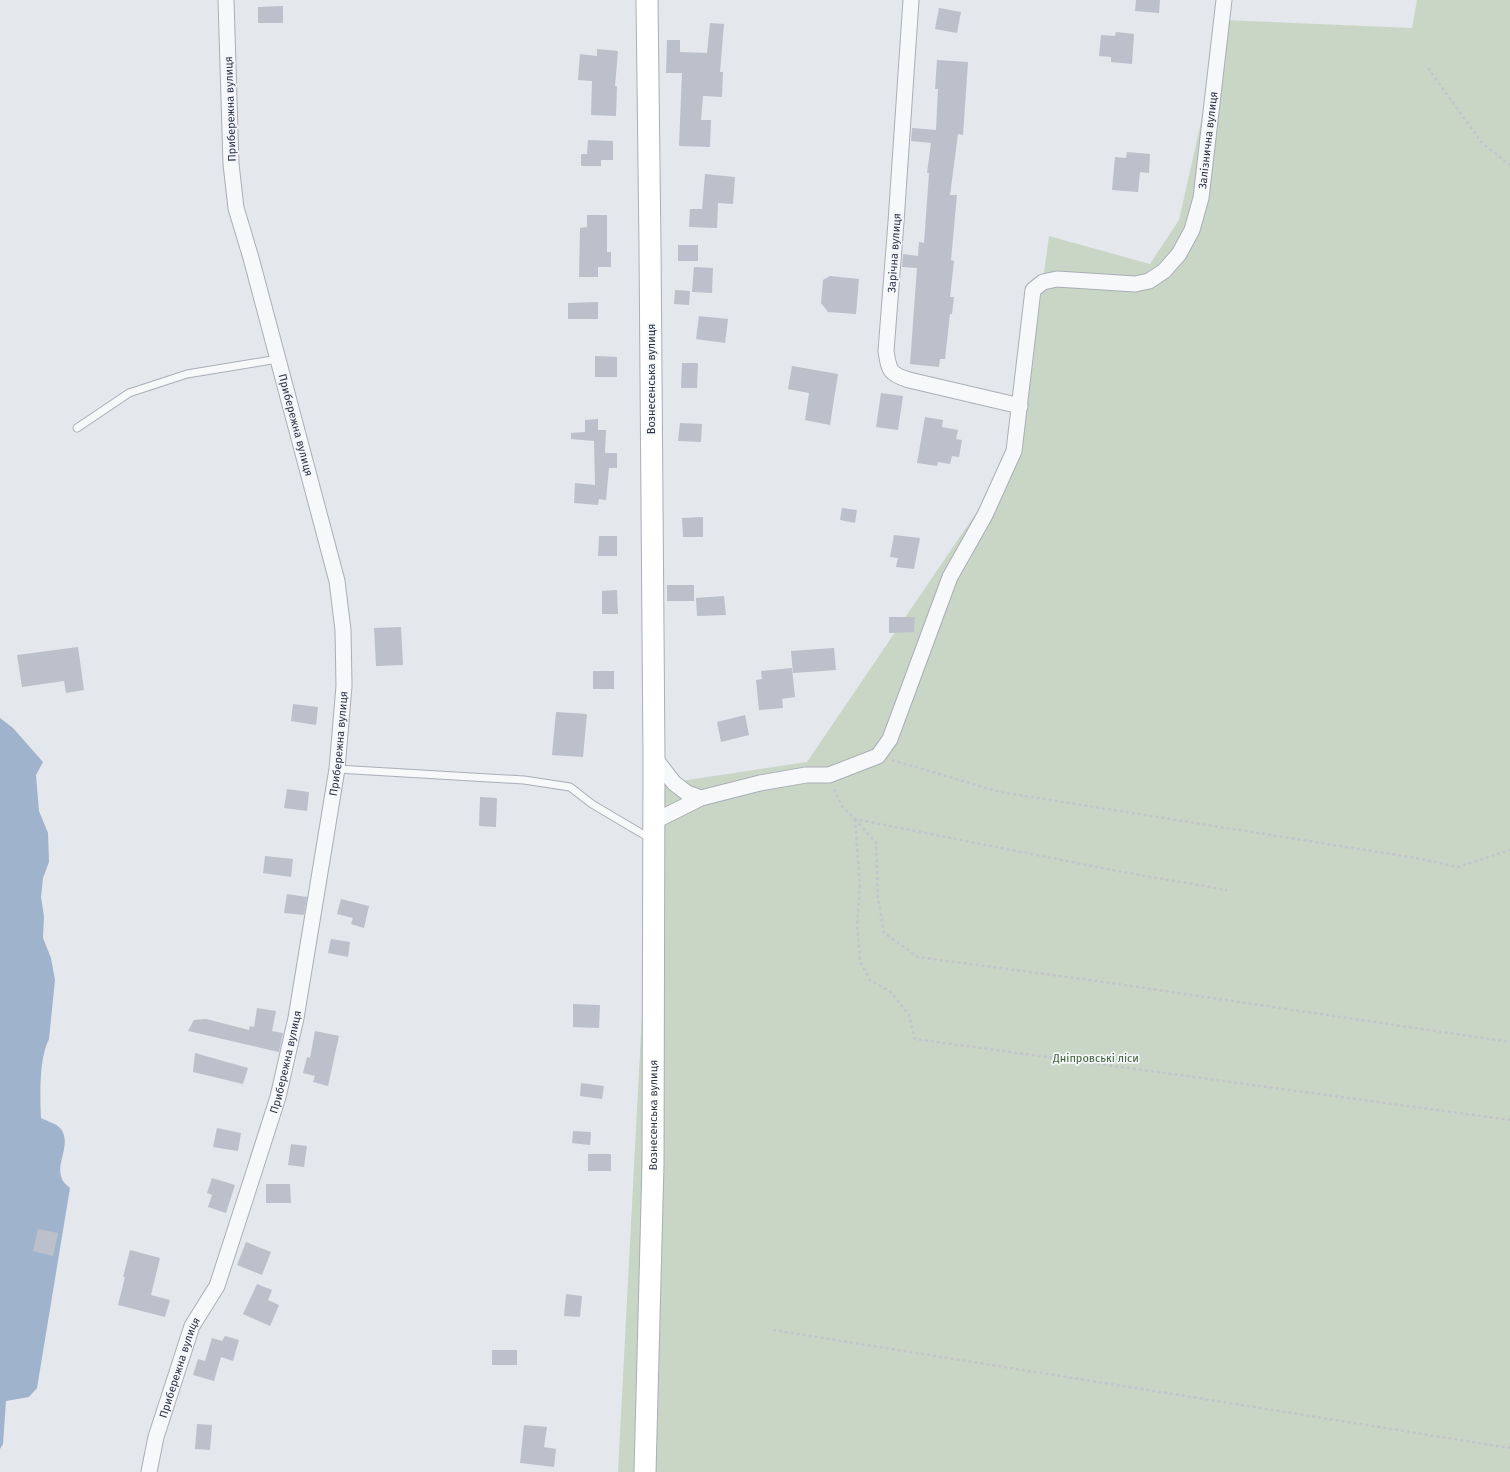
<svg xmlns="http://www.w3.org/2000/svg" width="1510" height="1472" font-family="'Fira Sans',sans-serif">
<style>
.green{fill:#c9d6c5}
.water{fill:#9fb4cc}
.building{fill:#bbc0ca}
.lines{fill:none;stroke-linecap:round;stroke-linejoin:round}
.lane-casing{stroke:#a9aeb7;stroke-width:9}
.street-casing{stroke:#a9aeb7;stroke-width:17}
.secondary-casing{stroke:#a9aeb7;stroke-width:23}
.path{stroke:#c2c5cb;stroke-width:2.5;stroke-dasharray:3 3;stroke-linecap:butt}
.lane{stroke:#f7f8fa;stroke-width:7}
.street{stroke:#f7f8fa;stroke-width:15}
.secondary{stroke:#fff;stroke-width:21}
.labels{text-anchor:middle;stroke-width:3.5;stroke-linejoin:round;paint-order:stroke}
.street-label{font-size:11px;fill:#2b3445;stroke:#f4f6f9}
.park-label{font-size:11px;fill:#3f6138;stroke:#f4f6f9}
</style>
<rect width="100%" height="100%" fill="#e4e7ec"/>
<path class="green" d="M 1417,0 L 1510,0 L 1510,1472 L 618,1472 L 654,785 L 807,762 L 1010,463 L 1025,414 L 1049,236 L 1150,264 L 1179,220 L 1224,20 L 1412,28 Z"/>
<path class="water" d="M 0,718 L 13,728 L 43,762 L 36,775 L 39,811 L 48,833 L 49,862 L 43,878 L 41,897 L 44,916 L 43,938 L 51,958 L 55,980 L 49,1039 C 39,1058 40,1096 41,1118 C 47,1121 57,1124 61,1129 C 72,1145 55,1163 62,1179 C 63,1182 68,1186 70,1188 L 37,1388 L 29,1397 L 6,1401 L 3,1444 L 0,1449 Z"/>
<path class="building" d="M 1136,0 L 1160,0 L 1159,13 L 1135,11 Z
M 283,6 L 283,23 L 258,23 L 258,7 Z
M 939,8 L 961,12 L 957,33 L 935,29 Z
M 710,23 L 724,24 L 720,72 L 723,72 L 722,97 L 703,96 L 701,120 L 711,120 L 710,147 L 679,146 L 682,73 L 666,73 L 667,40 L 680,40 L 680,52 L 707,53 Z
M 1116,32 L 1134,34 L 1132,64 L 1111,62 L 1111,57 L 1099,56 L 1101,35 L 1115,36 Z
M 597,49 L 618,51 L 615,86 L 617,86 L 616,116 L 591,115 L 592,81 L 578,80 L 580,54 L 597,56 Z
M 937,60 L 968,62 L 963,135 L 958,134 L 950,195 L 957,195 L 951,260 L 954,261 L 950,297 L 954,297 L 952,314 L 950,314 L 945,359 L 940,359 L 939,367 L 910,364 L 917,268 L 902,267 L 903,254 L 918,256 L 919,242 L 924,243 L 929,173 L 927,173 L 931,143 L 911,141 L 912,128 L 936,130 L 938,89 L 935,89 Z
M 588,140 L 613,141 L 613,160 L 601,160 L 601,166 L 581,166 L 581,154 L 587,154 Z
M 1127,152 L 1150,154 L 1149,173 L 1140,172 L 1138,192 L 1112,190 L 1115,157 L 1126,158 Z
M 705,174 L 735,177 L 733,204 L 718,203 L 717,228 L 689,227 L 690,209 L 702,209 Z
M 587,215 L 607,215 L 607,252 L 611,252 L 611,267 L 598,267 L 598,277 L 579,277 L 580,228 L 587,227 Z
M 678,245 L 698,245 L 698,261 L 678,261 Z
M 694,267 L 713,268 L 712,293 L 692,292 Z
M 830,276 L 859,279 L 856,314 L 828,312 L 821,303 L 823,280 Z
M 675,290 L 690,291 L 689,305 L 674,304 Z
M 598,302 L 598,319 L 568,319 L 568,303 Z
M 699,316 L 728,319 L 725,343 L 696,339 Z
M 595,356 L 617,357 L 617,377 L 595,377 Z
M 682,363 L 698,363 L 697,388 L 681,388 Z
M 792,366 L 838,374 L 830,425 L 805,420 L 809,393 L 788,389 Z
M 881,393 L 903,396 L 898,430 L 876,427 Z
M 925,417 L 943,420 L 942,427 L 958,430 L 956,439 L 962,440 L 959,457 L 952,456 L 950,464 L 938,462 L 937,466 L 917,463 Z
M 598,419 L 598,430 L 606,430 L 605,453 L 617,453 L 617,468 L 609,468 L 606,500 L 599,499 L 598,505 L 574,503 L 575,483 L 595,485 L 594,441 L 571,439 L 571,433 L 585,432 L 585,420 Z
M 680,423 L 702,424 L 701,442 L 678,441 Z
M 842,508 L 857,510 L 855,523 L 840,520 Z
M 703,517 L 703,537 L 683,537 L 682,518 Z
M 894,535 L 920,538 L 914,569 L 896,567 L 898,558 L 890,557 Z
M 599,536 L 617,536 L 617,556 L 598,556 Z
M 667,585 L 694,585 L 694,601 L 667,601 Z
M 617,590 L 618,614 L 602,614 L 602,591 Z
M 724,596 L 726,615 L 697,616 L 696,598 Z
M 889,617 L 915,617 L 914,632 L 889,633 Z
M 401,627 L 403,665 L 376,666 L 374,628 Z
M 78,647 L 84,690 L 66,693 L 64,681 L 22,687 L 17,655 Z
M 834,648 L 836,670 L 793,673 L 791,651 Z
M 792,668 L 795,697 L 782,699 L 783,708 L 759,710 L 756,680 L 762,679 L 761,671 Z
M 593,671 L 614,671 L 614,689 L 593,689 Z
M 293,704 L 318,707 L 316,725 L 291,721 Z
M 556,712 L 587,714 L 583,757 L 552,755 Z
M 745,715 L 749,735 L 721,742 L 717,722 Z
M 287,789 L 309,792 L 307,811 L 284,808 Z
M 480,797 L 497,798 L 496,827 L 479,826 Z
M 265,856 L 293,859 L 291,877 L 263,873 Z
M 287,894 L 307,897 L 304,915 L 284,913 Z
M 341,899 L 369,906 L 364,928 L 351,924 L 353,918 L 337,914 Z
M 331,939 L 350,942 L 348,957 L 328,953 Z
M 573,1004 L 600,1005 L 599,1028 L 573,1027 Z
M 257,1008 L 276,1011 L 272,1031 L 283,1033 L 279,1052 L 188,1031 L 194,1020 L 206,1019 L 249,1030 L 250,1026 L 254,1027 Z
M 315,1031 L 339,1036 L 328,1086 L 313,1082 L 315,1076 L 303,1073 L 307,1057 L 310,1058 Z
M 195,1053 L 248,1068 L 243,1084 L 193,1072 Z
M 581,1083 L 604,1086 L 602,1099 L 580,1096 Z
M 217,1128 L 241,1133 L 238,1151 L 213,1147 Z
M 573,1131 L 591,1132 L 590,1145 L 572,1143 Z
M 291,1144 L 307,1146 L 304,1167 L 288,1165 Z
M 588,1154 L 611,1154 L 611,1171 L 588,1171 Z
M 212,1178 L 235,1185 L 226,1213 L 208,1207 L 212,1195 L 207,1193 Z
M 266,1184 L 290,1184 L 291,1203 L 266,1203 Z
M 38,1229 L 58,1233 L 53,1256 L 33,1251 Z
M 246,1242 L 271,1252 L 262,1275 L 237,1265 Z
M 130,1250 L 160,1258 L 151,1295 L 170,1300 L 165,1317 L 118,1305 L 125,1277 L 123,1277 Z
M 257,1284 L 272,1290 L 268,1300 L 279,1305 L 270,1326 L 243,1314 Z
M 566,1294 L 582,1296 L 580,1317 L 564,1316 Z
M 225,1336 L 239,1340 L 233,1361 L 221,1357 L 214,1381 L 193,1375 L 198,1359 L 205,1361 L 212,1338 L 222,1341 Z
M 492,1350 L 517,1350 L 517,1365 L 492,1365 Z
M 197,1424 L 212,1425 L 210,1450 L 195,1449 Z
M 524,1425 L 547,1427 L 544,1447 L 556,1449 L 554,1467 L 520,1463 Z"/>
<g class="lines">
<defs>
<path id="lane" d="M 77,428 L 129,393 L 187,374 L 278,359
M 337,769 L 524,780 L 570,787 L 592,804 L 651,839"/>
<g id="street">
<path d="M 911,0 L 896,222 L 886,351 C 889,370 889,374 909,380 L 1020,406"/>
<path d="M 654,757 L 674,783 L 687,793 L 701,798"/>
<path id="s1" d="M 653,822 L 701,798 L 760,783 L 806,775 L 829,775 L 878,756 L 890,739 L 950,577 L 985,515 L 1014,451 L 1033,290 L 1043,282 L 1057,279 L 1135,284 L 1149,281 L 1164,271 L 1179,254 L 1192,230 L 1201,198 L 1224,0"/>
<path id="s2" d="M 149,1472 L 156,1437 L 192,1326 L 217,1286 L 254,1172 L 278,1097 L 296,1018 L 337,769 L 344,686 L 343,630 L 337,581 L 251,258 L 236,208 L 231,164 L 226,0"/>
</g>
<g id="secondary">
<path id="s3" d="M 645,1472 L 653,1164 L 654,757 L 650,247 L 647,0"/>
</g>
</defs>
<use href="#lane" class="lane-casing"/>
<use href="#street" class="street-casing"/>
<use href="#secondary" class="secondary-casing"/>
<path class="path" d="M 1428,68 L 1482,143 L 1510,165
M 892,760 L 1000,792 L 1416,858 L 1458,867 L 1510,850
M 834,789 L 841,805 L 855,819 L 1117,871 L 1227,890
M 855,819 L 860,887 L 857,925 L 860,961 L 870,980 L 891,992 L 909,1015 L 915,1039 L 1510,1120
M 855,819 L 876,843 L 878,898 L 884,933 L 918,957 L 1104,982 L 1510,1042
M 773,1330 L 1510,1448"/>
<use href="#lane" class="lane"/>
<use href="#street" class="street"/>
<use href="#secondary" class="secondary"/>
</g>
<g class="labels">
<g class="street-label">
<text transform="translate(230 109) rotate(-92)" y="4">Прибережна вулиця</text>
<text dy="4" stroke="none"><textPath href="#s1" startOffset="1013">Залізнична вулиця</textPath></text>
<text transform="translate(894 253) rotate(-86)" y="4">Зарічна вулиця</text>
<text transform="translate(651 379) rotate(-90)" y="4">Вознесенська вулиця</text>
<text transform="translate(296 425) rotate(75)" y="4">Прибережна вулиця</text>
<text dy="4" stroke="none"><textPath href="#s2" startOffset="757">Прибережна вулиця</textPath></text>
<text dy="4" stroke="none"><textPath href="#s2" startOffset="434">Прибережна вулиця</textPath></text>
<text dy="4" stroke="none"><textPath href="#s3" startOffset="357">Вознесенська вулиця</textPath></text>
<text dy="4" stroke="none"><textPath href="#s2" startOffset="109">Прибережна вулиця</textPath></text>
</g>
<g class="park-label">
<text x="1096" y="1062">Дніпровські ліси</text>
</g>
</g>
</svg>
